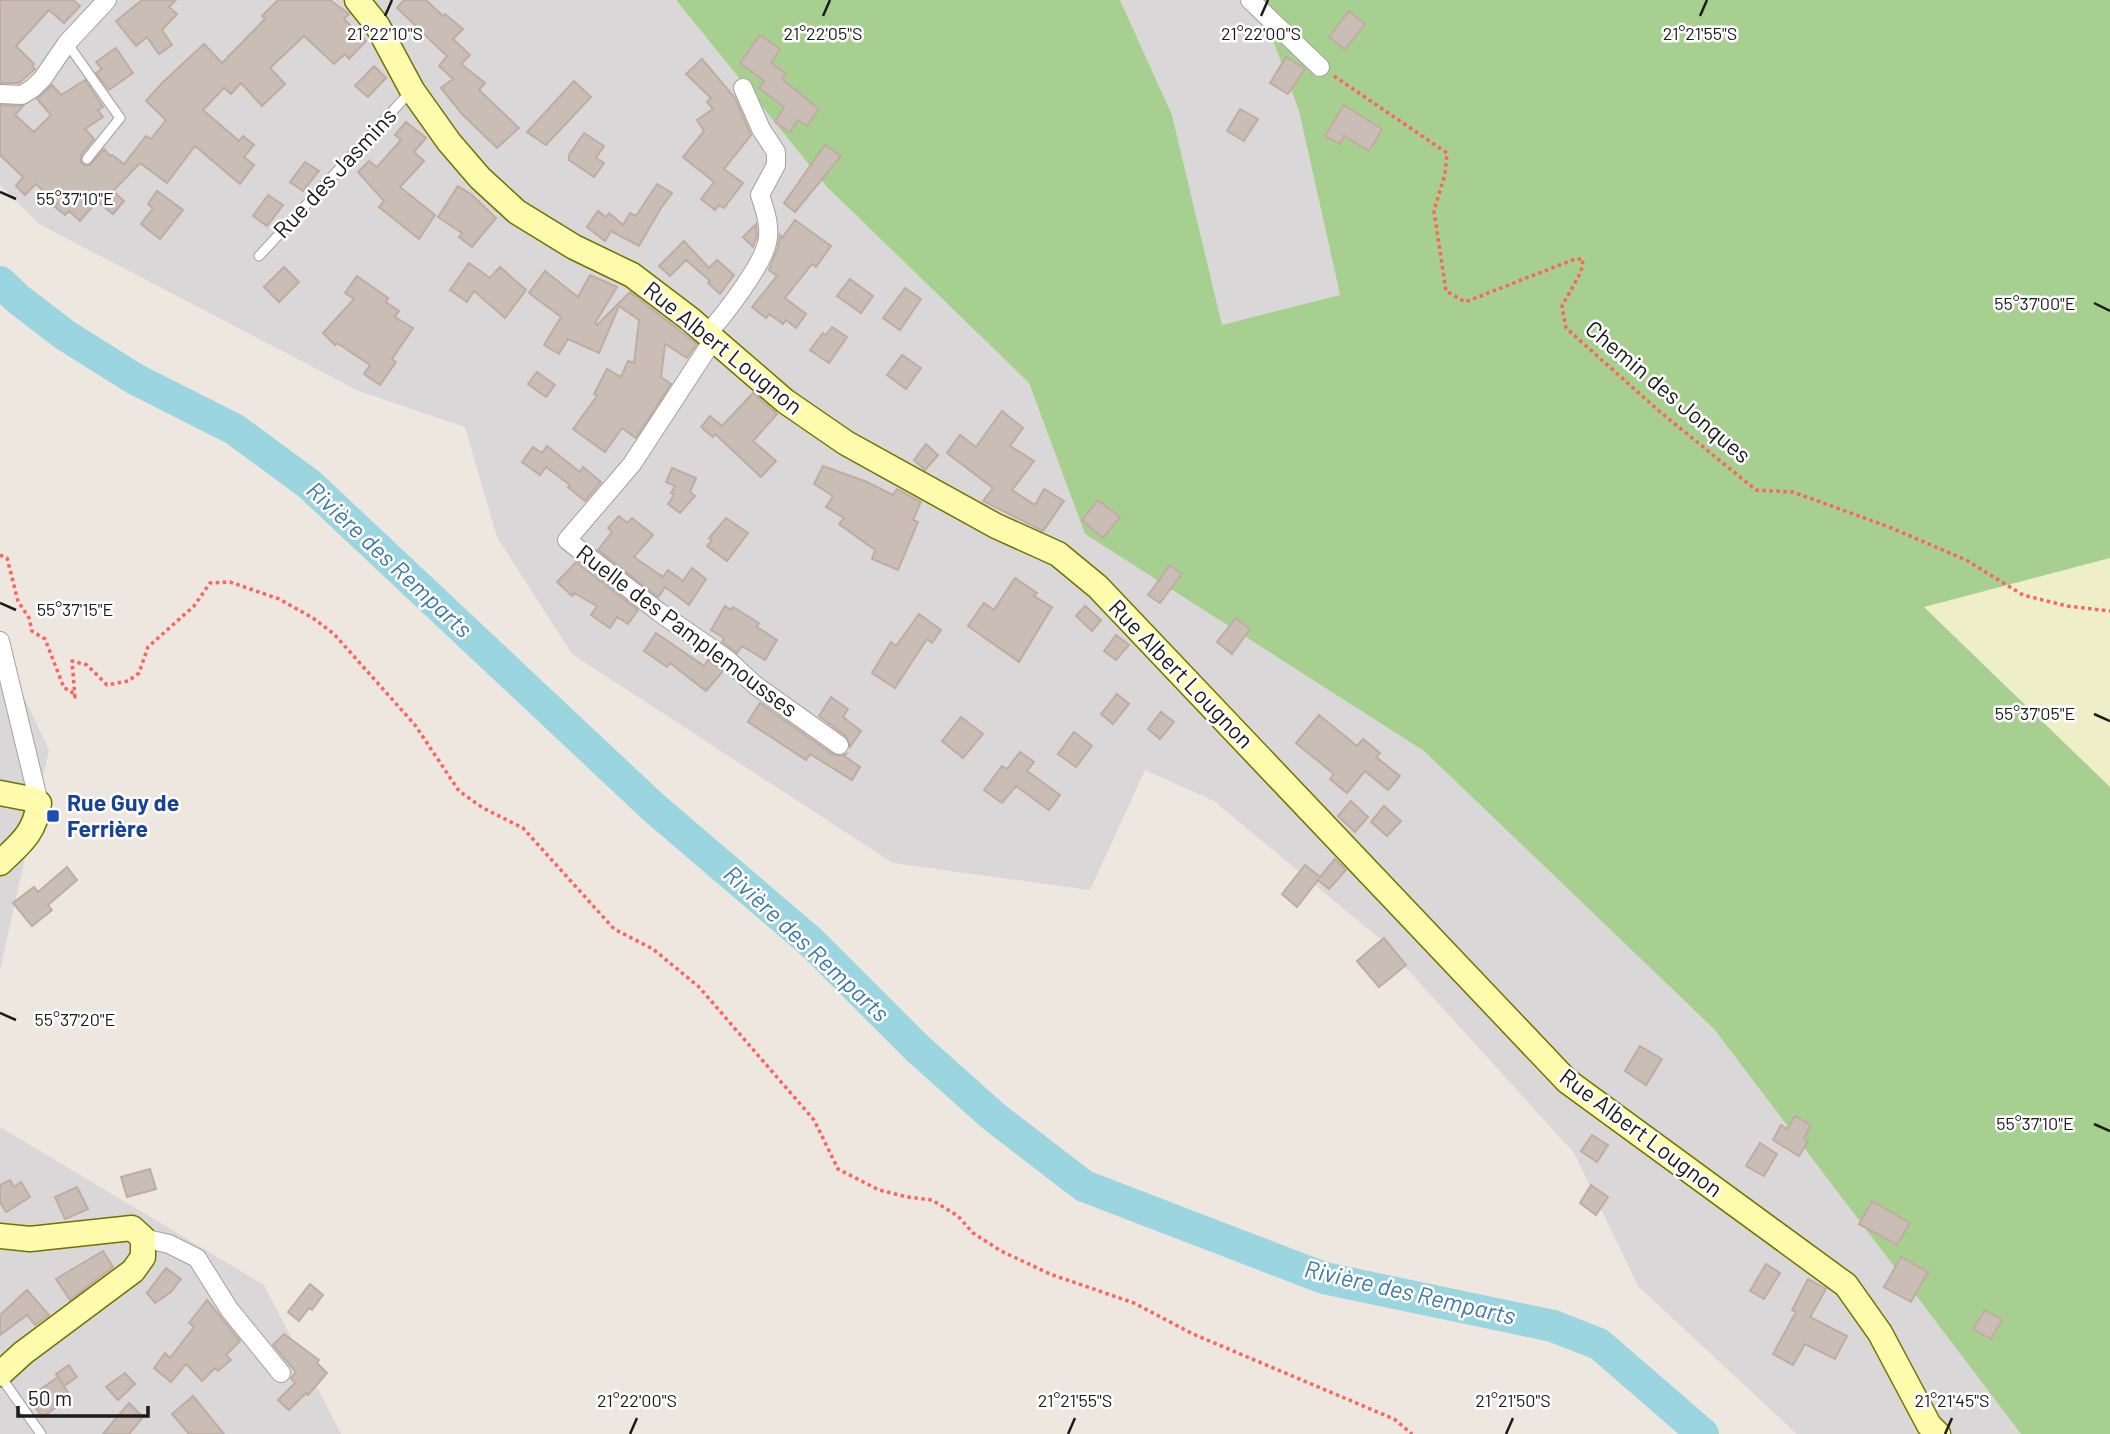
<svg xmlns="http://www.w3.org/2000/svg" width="2110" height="1434" font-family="Barlow,sans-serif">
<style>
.residential{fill:#d9d7d7}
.farmland{fill:#eeefc8}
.forest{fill:#a7d090}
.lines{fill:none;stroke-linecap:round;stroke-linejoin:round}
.river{stroke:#9bd5df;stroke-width:32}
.building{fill:#c9bdb5;stroke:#c0aca0;stroke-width:2}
.lane-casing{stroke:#a2a2a2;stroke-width:11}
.street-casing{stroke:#a2a2a2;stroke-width:20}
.secondary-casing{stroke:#6f7300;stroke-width:27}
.path{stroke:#ff635e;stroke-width:3.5;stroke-dasharray:3.5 3.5;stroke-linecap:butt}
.lane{stroke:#fff;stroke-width:9}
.street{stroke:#fff;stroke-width:18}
.secondary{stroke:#fefcac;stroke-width:24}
.ticks{fill:none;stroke:#1b1b1b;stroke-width:2.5}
.transit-dot{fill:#1a4fb4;stroke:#fff;stroke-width:2.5}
.labels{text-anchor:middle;stroke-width:5;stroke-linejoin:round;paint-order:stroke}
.street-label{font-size:23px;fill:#1b1b1b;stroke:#fff}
.transit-label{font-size:23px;font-weight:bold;fill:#164399;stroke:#fff;text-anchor:start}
.water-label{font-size:24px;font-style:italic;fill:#3f7aa8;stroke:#fff}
.ticks-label{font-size:18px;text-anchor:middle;fill:#1b1b1b;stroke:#fff;stroke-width:5;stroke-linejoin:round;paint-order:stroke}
</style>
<rect width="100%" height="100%" fill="#ede7df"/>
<path class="residential" d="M 0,0 L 676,0 L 827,187 L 1029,383 L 1085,534 L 1424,751 L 1714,1029 L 2021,1434 L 1797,1434 L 1638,1286 L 1574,1153 L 1380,939 L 1214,801 L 1145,770 L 1090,890 L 893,863 L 572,654 L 497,537 L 465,427 L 359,391 L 39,224 L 0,185 Z
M 1120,0 L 1258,0 L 1299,111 L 1340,296 L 1222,325 L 1172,115 Z
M 0,646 L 49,750 L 0,970 Z
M 0,1127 L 264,1285 L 341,1434 L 0,1434 Z"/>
<path class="farmland" d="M 2110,558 L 2110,787 L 1924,607 Z"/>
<path class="forest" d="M 676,0 L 1120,0 L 1172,115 L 1222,325 L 1340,295 L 1299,111 L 1258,0 L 2110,0 L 2110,558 L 1924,607 L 2110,787 L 2110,1434 L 2021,1434 L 1714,1029 L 1424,751 L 1085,534 L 1029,383 L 827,187 Z"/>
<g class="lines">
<path class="river" d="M 0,282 L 18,299 L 65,335 L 135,379 L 234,429 L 309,484 L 653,807 L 811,942 L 916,1047 L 993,1116 L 1084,1186 L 1324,1278 L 1553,1326 L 1599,1344 L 1703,1434"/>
</g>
<path class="building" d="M 0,0 L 73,0 L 80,6 L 64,23 L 49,10 L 16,46 L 34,64 L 32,66 L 35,69 L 19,83 L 0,83 Z
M 142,0 L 176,0 L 169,7 L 177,14 L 162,30 L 172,45 L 159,54 L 147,37 L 136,46 L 116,21 Z
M 278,0 L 330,0 L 349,14 L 344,19 L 366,41 L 349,59 L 345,54 L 334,64 L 304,36 L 270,68 L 285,84 L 262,106 L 241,83 L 231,94 L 224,88 L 203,110 L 239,141 L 243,136 L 254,145 L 244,157 L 254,165 L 240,184 L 195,146 L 167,183 L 140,163 L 113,191 L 124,201 L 113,214 L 97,201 L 80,221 L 69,211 L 65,215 L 55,207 L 57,204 L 36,184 L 25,195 L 16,186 L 23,177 L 0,155 L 0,105 L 23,106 L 15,115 L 34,132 L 51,115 L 37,99 L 52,85 L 61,95 L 85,80 L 103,107 L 98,110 L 103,117 L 85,129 L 94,139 L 81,155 L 81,162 L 85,166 L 90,165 L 104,149 L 110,156 L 112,155 L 124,164 L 146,136 L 151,139 L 166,120 L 146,101 L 162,83 L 204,44 L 222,63 L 265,19 L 262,16 Z
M 404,0 L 426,0 L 443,16 L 445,14 L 463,29 L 453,39 L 470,55 L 461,64 L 485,83 L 479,90 L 519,128 L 497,148 L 462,114 L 441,88 L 453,79 L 439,66 L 447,56 L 397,8 Z
M 1349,11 L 1365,24 L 1345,49 L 1329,37 Z
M 760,35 L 780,49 L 771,63 L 786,74 L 782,79 L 819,109 L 807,126 L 798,120 L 790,132 L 775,122 L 784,107 L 759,88 L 764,81 L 740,63 Z
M 116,48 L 133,73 L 109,90 L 96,73 L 102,69 L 96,62 Z
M 1286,57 L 1305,69 L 1288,94 L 1270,83 Z
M 702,59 L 735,98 L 751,135 L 724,169 L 743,183 L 724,208 L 719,205 L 715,210 L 701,199 L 714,182 L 683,157 L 704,131 L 697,120 L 713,109 L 707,102 L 711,98 L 686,74 Z
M 374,66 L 386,78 L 368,97 L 355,86 Z
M 574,81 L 591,97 L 546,145 L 527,132 Z
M 1344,105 L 1382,129 L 1369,151 L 1344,136 L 1340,144 L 1325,136 Z
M 1240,109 L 1258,119 L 1244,141 L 1227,131 Z
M 406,122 L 426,138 L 414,152 L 424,161 L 400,187 L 435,215 L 419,239 L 379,207 L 384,201 L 358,172 L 369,161 L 377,167 L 401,140 L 395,135 Z
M 584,133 L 604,146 L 596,158 L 604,163 L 594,177 L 569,160 L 569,155 Z
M 825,145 L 841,156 L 795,212 L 784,203 Z
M 305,162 L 319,171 L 303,191 L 290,182 Z
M 657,184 L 672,193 L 661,208 L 639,246 L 611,231 L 605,241 L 587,227 L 598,211 L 606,217 L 609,213 L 623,225 L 630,213 L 636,216 Z
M 458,186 L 472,195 L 496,218 L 472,247 L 459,237 L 462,233 L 438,217 Z
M 157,191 L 183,210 L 160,239 L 141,224 L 153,208 L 148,204 Z
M 268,195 L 283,205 L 267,226 L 253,216 Z
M 795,220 L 831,246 L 816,267 L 812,264 L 785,298 L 806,314 L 796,328 L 786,320 L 783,324 L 769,314 L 766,318 L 752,307 L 777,276 L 769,270 L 778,247 L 780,235 L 782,238 Z
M 756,224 L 757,236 L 753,247 L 743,237 Z
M 684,241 L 709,268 L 717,260 L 734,275 L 720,294 L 708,283 L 710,281 L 686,260 L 670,276 L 659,266 Z
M 469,263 L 490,278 L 500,267 L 526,290 L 505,318 L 474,291 L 467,302 L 450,290 Z
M 284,267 L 299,282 L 279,302 L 264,287 Z
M 545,271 L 578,297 L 590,275 L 617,287 L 595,323 L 597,325 L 630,292 L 697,344 L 687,358 L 665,344 L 661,377 L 671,384 L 636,438 L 622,428 L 605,452 L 573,429 L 597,396 L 594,394 L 607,369 L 621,377 L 628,361 L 634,363 L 639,320 L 619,306 L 599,353 L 568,339 L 559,354 L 544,345 L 561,317 L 529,293 Z
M 357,276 L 388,298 L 386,302 L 399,311 L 395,317 L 413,328 L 392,359 L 396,362 L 380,385 L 364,374 L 370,365 L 337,343 L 335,345 L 323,333 L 354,299 L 345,293 Z
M 850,279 L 873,296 L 861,313 L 837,296 Z
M 905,288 L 921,299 L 900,330 L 883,318 Z
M 832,327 L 847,337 L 829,363 L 810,350 L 823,333 L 826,335 Z
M 902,355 L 921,368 L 906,389 L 887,375 Z
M 537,372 L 555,385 L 546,397 L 528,384 Z
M 753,393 L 777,414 L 753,441 L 776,461 L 761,477 L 715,434 L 713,437 L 701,427 L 710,416 L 722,426 Z
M 1002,411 L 1023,428 L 1010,446 L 1034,461 L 1012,490 L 1035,505 L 1044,489 L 1064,501 L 1043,531 L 983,501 L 993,488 L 947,453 L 960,435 L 976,447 Z
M 926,444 L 938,455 L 925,470 L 914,460 Z
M 547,446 L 580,472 L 583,467 L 601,482 L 585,501 L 568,487 L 570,485 L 546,467 L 540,475 L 522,462 L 533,447 L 542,453 Z
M 823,466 L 867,482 L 893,495 L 897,489 L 921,502 L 913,520 L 918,522 L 898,570 L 872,559 L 875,550 L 839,524 L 844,518 L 826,507 L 833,496 L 814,484 Z
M 672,468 L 696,478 L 690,492 L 695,496 L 680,513 L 668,504 L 674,495 L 671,493 L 675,486 L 666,482 Z
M 1098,500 L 1120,517 L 1103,538 L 1082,520 Z
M 619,516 L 627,523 L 632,518 L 653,535 L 634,557 L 663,577 L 668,570 L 683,581 L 692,568 L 706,579 L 689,605 L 665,587 L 658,597 L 598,550 L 612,532 L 608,528 Z
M 726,518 L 748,533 L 727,561 L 707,546 L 712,540 L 709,538 Z
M 576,562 L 638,610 L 628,624 L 617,617 L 610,628 L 591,615 L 597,606 L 574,593 L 572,596 L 557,582 Z
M 1170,565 L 1182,574 L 1160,603 L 1148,595 Z
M 1015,578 L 1037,593 L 1034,596 L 1052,607 L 1019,662 L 968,626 L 984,603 L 994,610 Z
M 725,606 L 731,610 L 733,607 L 759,623 L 757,627 L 777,640 L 765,660 L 742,646 L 737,653 L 722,642 L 724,638 L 711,630 Z
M 1085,606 L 1101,620 L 1092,631 L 1076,616 Z
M 919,614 L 941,630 L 932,643 L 927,639 L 895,688 L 872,673 L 891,642 L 896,646 Z
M 1236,618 L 1250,629 L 1232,654 L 1217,642 Z
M 656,633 L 704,666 L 708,660 L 723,671 L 706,691 L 670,663 L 667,667 L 644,651 Z
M 1116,635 L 1129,645 L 1116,660 L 1104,651 Z
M 1117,694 L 1129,704 L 1113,724 L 1101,714 Z
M 831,697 L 848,709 L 843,717 L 861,731 L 850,747 L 846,736 L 819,716 Z
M 760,703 L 832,754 L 839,756 L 846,754 L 844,756 L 860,767 L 852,780 L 810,754 L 806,760 L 748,722 Z
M 1161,712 L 1174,722 L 1160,739 L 1148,729 Z
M 1319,715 L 1357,746 L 1363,739 L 1380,753 L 1376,757 L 1400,776 L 1388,790 L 1365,771 L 1347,793 L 1330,779 L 1334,774 L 1296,743 Z
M 961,717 L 983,734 L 963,758 L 942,741 Z
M 1074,732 L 1092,746 L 1076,767 L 1058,754 Z
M 1020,752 L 1034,762 L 1027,771 L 1060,795 L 1049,810 L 1016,786 L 1002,803 L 984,790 L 1002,766 L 1007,769 Z
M 1351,801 L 1368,817 L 1355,832 L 1338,816 Z
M 1384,806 L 1401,821 L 1387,836 L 1371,822 Z
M 1335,859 L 1346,870 L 1329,889 L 1318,880 L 1297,907 L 1282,894 L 1305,865 L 1320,877 Z
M 67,867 L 77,880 L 48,905 L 52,910 L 32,926 L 13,903 L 34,887 L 38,892 Z
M 1384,938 L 1406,965 L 1379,987 L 1357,961 Z
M 1640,1046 L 1662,1059 L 1646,1085 L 1625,1071 Z
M 1795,1116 L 1811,1125 L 1804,1138 L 1808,1141 L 1799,1156 L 1773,1140 L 1781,1125 L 1787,1129 Z
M 1592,1135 L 1608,1145 L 1597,1162 L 1581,1151 Z
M 1760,1143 L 1777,1154 L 1764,1176 L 1746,1166 Z
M 150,1169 L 156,1189 L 127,1197 L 121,1177 Z
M 10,1180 L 14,1187 L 21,1182 L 30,1197 L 6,1212 L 0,1202 L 0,1185 Z
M 1591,1185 L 1608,1197 L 1596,1215 L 1580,1203 Z
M 77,1187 L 88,1209 L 65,1219 L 55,1197 Z
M 1872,1201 L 1910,1223 L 1897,1245 L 1859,1224 Z
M 103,1251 L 113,1267 L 70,1300 L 56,1279 Z
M 1901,1257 L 1928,1272 L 1911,1302 L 1884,1287 Z
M 1766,1264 L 1780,1273 L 1764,1299 L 1750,1291 Z
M 166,1268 L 181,1279 L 171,1292 L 155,1303 L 147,1293 Z
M 1808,1279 L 1826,1289 L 1810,1317 L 1847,1336 L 1835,1359 L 1805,1344 L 1793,1365 L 1773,1354 L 1796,1312 L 1792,1310 Z
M 310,1284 L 323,1295 L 312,1310 L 309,1308 L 299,1321 L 288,1312 Z
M 27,1290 L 49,1315 L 35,1325 L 27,1315 L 0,1335 L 0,1315 Z
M 207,1300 L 240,1341 L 226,1355 L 231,1360 L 218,1371 L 215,1368 L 202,1381 L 186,1364 L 171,1382 L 154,1368 L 165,1353 L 170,1358 L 180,1345 L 194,1327 L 189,1323 Z
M 1985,1310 L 2002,1320 L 1991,1339 L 1973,1329 Z
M 284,1334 L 319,1360 L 317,1363 L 327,1373 L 308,1395 L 306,1393 L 289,1410 L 278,1400 L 295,1383 L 291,1378 L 296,1372 L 273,1345 Z
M 69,1365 L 77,1377 L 64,1386 L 56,1374 Z
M 125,1373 L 135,1384 L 118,1400 L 106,1387 Z
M 58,1377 L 71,1397 L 42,1417 L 34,1405 L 46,1396 L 41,1389 Z
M 193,1396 L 224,1434 L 189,1434 L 172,1414 Z
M 129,1403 L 143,1417 L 129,1434 L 103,1434 Z"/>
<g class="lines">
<defs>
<path id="lane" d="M 67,43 L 120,118 L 87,159
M 259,256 L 411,91
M 1,1377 L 41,1434"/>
<path id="street" d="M 1250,0 L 1320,67
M 0,94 L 22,95 L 33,88 L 43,78 L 67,43 L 107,0
M 706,335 C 723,317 762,266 767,243 C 771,227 765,210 760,195 L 776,165 L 776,152 L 761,129 L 743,88
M 713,340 L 632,464 L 567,540 L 659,612 L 728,660 L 755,685 L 839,745
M 0,641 L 39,803
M 143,1238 L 169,1244 L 197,1258 L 229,1309 L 281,1373"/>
<path id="secondary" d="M 357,0 L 377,25 L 412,90 L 449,142 L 480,178 L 517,212 L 574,247 L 632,275 L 690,319 L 785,401 L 846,443 L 996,526 L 1058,554 L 1098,587 L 1567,1081 L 1846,1285 L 1880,1333 L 1929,1425 L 1938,1434
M 0,793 L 31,799 L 39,803 C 35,833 21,843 0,863
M 0,1236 L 30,1239 L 132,1228 L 143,1238 L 143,1257 L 133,1271 L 23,1353 L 0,1374"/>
</defs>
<use href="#lane" class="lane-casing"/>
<use href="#street" class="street-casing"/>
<use href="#secondary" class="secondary-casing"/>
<path class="path" d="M 1334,76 L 1447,153 L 1445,174 L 1434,211 L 1446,291 L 1465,302 L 1575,259 L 1583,259 L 1581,272 L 1562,306 L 1566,328 L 1659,411 L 1756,490 L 1793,492 L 1889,527 L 1966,560 L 2023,595 L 2067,606 L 2110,611
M 0,555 L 7,558 L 18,601 L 29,618 L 32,631 L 45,639 L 64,688 L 71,691 L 75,697 L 72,661 L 87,665 L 107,685 L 128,681 L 139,673 L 148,647 L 194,606 L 210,583 L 230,582 L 279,599 L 313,618 L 334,634 L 415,725 L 459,791 L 483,808 L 523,828 L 614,929 L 653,949 L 699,987 L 814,1120 L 838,1169 L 879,1190 L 907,1197 L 932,1200 L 958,1216 L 973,1233 L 1001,1251 L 1050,1274 L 1134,1303 L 1193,1334 L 1394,1419 L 1412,1434"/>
<use href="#lane" class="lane"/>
<use href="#street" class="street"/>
<use href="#secondary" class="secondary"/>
</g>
<path class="ticks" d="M 385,16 L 392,0M 823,16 L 830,0M 1261,16 L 1268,0M 1700,16 L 1707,0M 0,192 L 16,199M 2094,303 L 2110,311M 0,603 L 16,610M 2094,714 L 2110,721M 0,1013 L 16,1020M 2094,1124 L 2110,1131M 630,1434 L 637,1418M 1068,1434 L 1075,1418M 1506,1434 L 1513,1418M 1945,1434 L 1952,1418"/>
<rect class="transit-dot" x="46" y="809" width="14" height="14" rx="3.5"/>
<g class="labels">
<g class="street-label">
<text transform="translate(335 173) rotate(-47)" y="8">Rue des Jasmins</text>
<text transform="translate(723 348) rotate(39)" y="8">Rue Albert Lougnon</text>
<text transform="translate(1668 392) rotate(40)" y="8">Chemin des Jonques</text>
<text transform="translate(687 631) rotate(37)" y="8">Ruelle des Pamplemousses</text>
<text transform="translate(1181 674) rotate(46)" y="8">Rue Albert Lougnon</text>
<text transform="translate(1641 1133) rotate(37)" y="8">Rue Albert Lougnon</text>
</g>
<g class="transit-label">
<text x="67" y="811">Rue Guy de<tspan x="67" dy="26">Ferrière</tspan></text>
</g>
<g class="water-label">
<text transform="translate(389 560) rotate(43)" y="8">Rivière des Remparts</text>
<text transform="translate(806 944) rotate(43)" y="8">Rivière des Remparts</text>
<text transform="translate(1410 1293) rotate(13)" y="8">Rivière des Remparts</text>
</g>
</g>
<g class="ticks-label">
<text x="385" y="40">21°22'10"S</text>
<text x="823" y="40">21°22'05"S</text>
<text x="1261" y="40">21°22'00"S</text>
<text x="1700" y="40">21°21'55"S</text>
<text x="75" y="205">55°37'10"E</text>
<text x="2035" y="310">55°37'00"E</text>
<text x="75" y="616">55°37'15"E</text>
<text x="2035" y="720">55°37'05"E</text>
<text x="75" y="1026">55°37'20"E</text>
<text x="2035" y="1130">55°37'10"E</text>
<text x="637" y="1407">21°22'00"S</text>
<text x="1075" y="1407">21°21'55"S</text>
<text x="1513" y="1407">21°21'50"S</text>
<text x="1952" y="1407">21°21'45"S</text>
</g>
<path d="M18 1406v10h130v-10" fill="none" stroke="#1b1b1b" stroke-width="3.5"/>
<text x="28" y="1406" font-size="21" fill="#1b1b1b" stroke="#ffffff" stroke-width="5" paint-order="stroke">50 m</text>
</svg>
